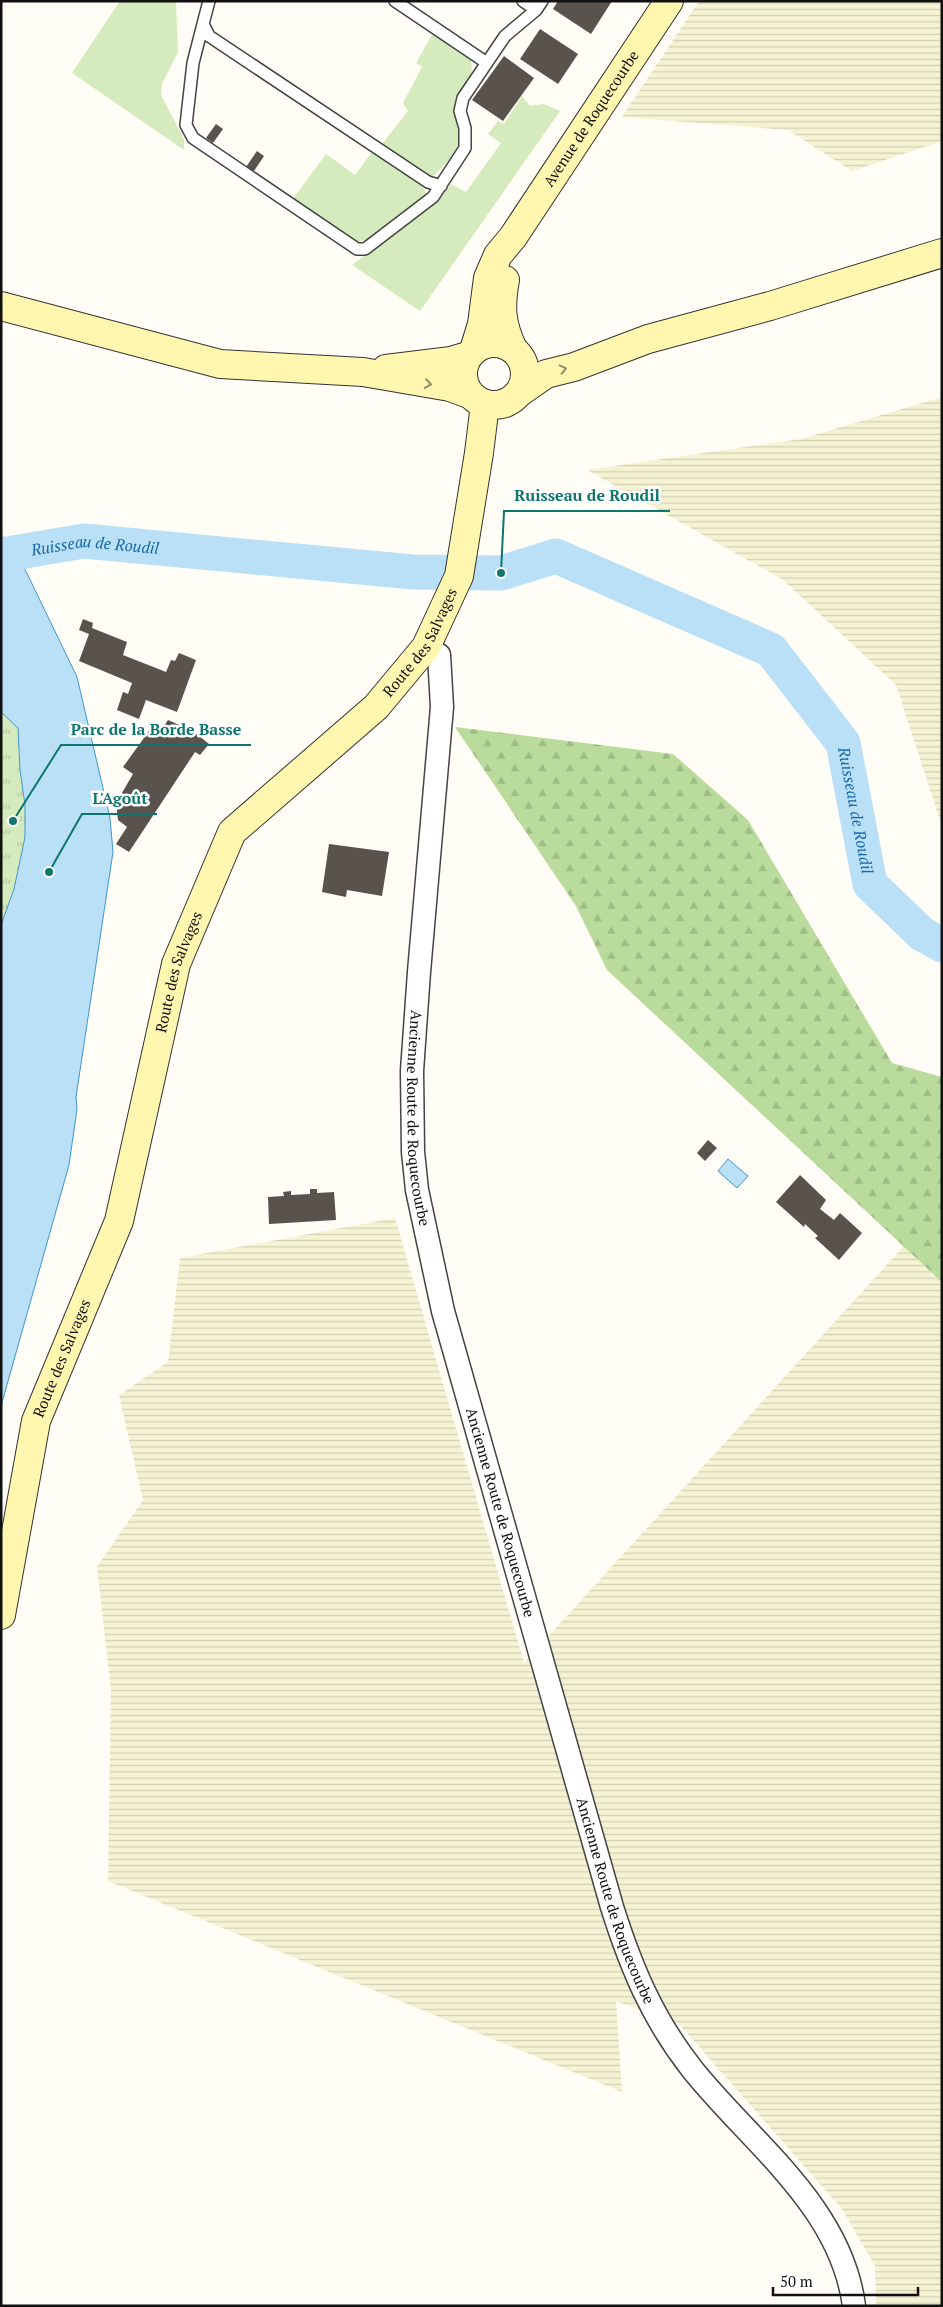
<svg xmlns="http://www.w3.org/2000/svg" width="943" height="2307" font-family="'PT Serif',serif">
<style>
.farmland{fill:url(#farmland-rules)}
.grass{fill:#d5ebbd}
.forest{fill:url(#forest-firs)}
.park{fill:url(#park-tufts)}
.water{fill:#b9e0f7;stroke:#3f96cf}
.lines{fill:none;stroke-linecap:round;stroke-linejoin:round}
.river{stroke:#b9e0f7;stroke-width:35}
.building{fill:#5a524d}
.lane-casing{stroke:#444;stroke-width:14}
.street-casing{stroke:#444;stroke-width:25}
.secondary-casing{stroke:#333;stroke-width:30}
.lane{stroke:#fff;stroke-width:11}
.street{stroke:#fff;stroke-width:22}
.secondary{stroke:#fff6b0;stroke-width:28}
.oneway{stroke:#948f68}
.labels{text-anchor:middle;stroke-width:5;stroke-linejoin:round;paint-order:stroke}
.street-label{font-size:15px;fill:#111;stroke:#fff}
.water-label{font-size:16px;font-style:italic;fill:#1768a6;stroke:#fff}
.leader{fill:none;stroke:#0f766e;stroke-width:2}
.callout-dot{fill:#0f766e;stroke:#fff;stroke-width:2}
.callout-label{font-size:16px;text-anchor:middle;font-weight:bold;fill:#0f766e;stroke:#fff;stroke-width:5;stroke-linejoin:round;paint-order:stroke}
</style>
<defs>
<pattern id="farmland-rules" width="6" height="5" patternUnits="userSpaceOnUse" patternTransform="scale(1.25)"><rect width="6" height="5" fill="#f6f3d4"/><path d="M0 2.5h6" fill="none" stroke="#d2cfb5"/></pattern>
<pattern id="forest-firs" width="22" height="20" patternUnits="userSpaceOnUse" patternTransform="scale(1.25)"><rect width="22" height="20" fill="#b9dc9c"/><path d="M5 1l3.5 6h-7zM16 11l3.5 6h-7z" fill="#9ebc85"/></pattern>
<pattern id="park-tufts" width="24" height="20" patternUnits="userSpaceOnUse" patternTransform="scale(1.25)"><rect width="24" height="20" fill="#d5ebbd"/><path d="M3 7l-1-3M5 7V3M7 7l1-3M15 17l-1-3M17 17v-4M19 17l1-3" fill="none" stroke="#b6c8a1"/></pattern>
</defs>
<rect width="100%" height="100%" fill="#fffdf5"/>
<path class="farmland" d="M 699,1 L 942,1 L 942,141 L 852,171 L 788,130 L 622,117 Z
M 942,397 L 942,826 L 896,685 L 782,579 L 587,470 L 801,439 Z
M 395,1218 L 524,1663 L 904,1246 L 942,1282 L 942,2306 L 876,2306 L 875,2266 L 842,2209 L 679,2024 L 616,2001 L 622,2092 L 108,1881 L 111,1690 L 97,1567 L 143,1500 L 119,1395 L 168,1362 L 180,1258 Z"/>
<path class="grass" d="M 120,1 L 176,1 L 178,52 L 162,84 L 161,95 L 184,139 L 184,150 L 72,73 Z
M 433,33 L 471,59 C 477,92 443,91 462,134 C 457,153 445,165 431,178 L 382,144 L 408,111 L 403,103 L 422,67 L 416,63 Z
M 522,96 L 530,106 L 544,104 L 560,111 L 420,311 L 352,265 L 437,200 L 451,184 L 466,192 L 501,143 L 488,134 L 498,121 L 504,124 Z
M 373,151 L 424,186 L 426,197 L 368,240 L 361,241 L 353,241 L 292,200 L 326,154 L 355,175 Z"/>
<path class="forest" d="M 455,727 L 673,754 L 748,820 L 892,1063 L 942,1077 L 942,1282 L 607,970 L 576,906 Z"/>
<path class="park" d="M 1,712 L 18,728 L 20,770 L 25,805 L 25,837 L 14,889 L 1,925 Z"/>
<path class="water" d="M 81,531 L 105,541 L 34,556 L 21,561 L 77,677 L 110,818 L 113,852 L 76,1097 L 77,1109 L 69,1165 L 1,1406 L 1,925 L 14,889 L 25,837 L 25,805 L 20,770 L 18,728 L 1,712 L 1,537 L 16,539 Z
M 728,1159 L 748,1176 L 737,1188 L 718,1171 Z"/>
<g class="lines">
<path class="river" id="s1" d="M 1,555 L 84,541 L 413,572 L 501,573 L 556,556 L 771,650 L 843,743 L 870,884 L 922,934 L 942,945"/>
</g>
<path class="building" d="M 558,1 L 612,1 L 591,34 L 553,9 Z
M 540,29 L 578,54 L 558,84 L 520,59 Z
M 504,56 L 534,78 L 503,121 L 472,100 Z
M 216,124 L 223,129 L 213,143 L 206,138 Z
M 257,151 L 264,156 L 254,171 L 246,167 Z
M 83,619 L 93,623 L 92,628 L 127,642 L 123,655 L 166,672 L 171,660 L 175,661 L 179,653 L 196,660 L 177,712 L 146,700 L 139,719 L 117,710 L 123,692 L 128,694 L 132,683 L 79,661 L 89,634 L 79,630 Z
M 168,720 L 193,731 L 209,744 L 200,755 L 195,752 L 129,852 L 116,844 L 127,827 L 118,820 L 116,803 L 133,774 L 123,767 L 154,724 L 162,729 Z
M 329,844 L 389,852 L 382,896 L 347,890 L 346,897 L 322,892 Z
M 708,1140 L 717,1148 L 705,1161 L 697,1153 Z
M 800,1175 L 826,1200 L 820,1209 L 834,1220 L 840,1213 L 862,1233 L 839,1260 L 815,1238 L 818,1236 L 805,1224 L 804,1227 L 776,1202 Z
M 310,1189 L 317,1189 L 317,1193 L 334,1192 L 336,1220 L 269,1224 L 268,1197 L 284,1196 L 283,1192 L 291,1191 L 291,1195 L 310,1194 Z"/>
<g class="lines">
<defs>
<path id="lane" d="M 209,1 L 203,24 L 209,36 L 428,182 L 441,186
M 395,1 L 487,63
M 523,1 L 536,10
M 203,24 L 193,63 L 186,125 L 193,138 L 357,249 L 365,249 L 433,197 L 465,148 L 465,128 L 460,111 L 463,98 L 505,36 L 536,10 L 542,1"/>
<g id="street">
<path id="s2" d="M 426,647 L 439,655 L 442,707 L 419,972 L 412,1071 L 413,1152 L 417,1190 L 443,1311 L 612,1907 C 631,1967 652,2018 692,2069 C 751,2143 841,2206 854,2306"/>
</g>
<g id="secondary">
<path d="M 505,280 C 500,307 501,324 513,349"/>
<path d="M 1,306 L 220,364 L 363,372 L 450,387 L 469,394"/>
<circle cx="494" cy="374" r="31"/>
<path id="s3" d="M 474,350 L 482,324 L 488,278 L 498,255 L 513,237 L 669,1"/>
<path d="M 386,369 L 451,361 L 468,356"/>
<path d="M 520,392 L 546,374 L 574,367 L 648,339 L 770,306 L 942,253"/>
<path id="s4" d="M 1,1615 L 36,1421 L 119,1221 L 176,964 L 232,832 L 376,707 L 426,647 L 459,576 L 479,453 L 485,404"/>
</g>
</defs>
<use href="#lane" class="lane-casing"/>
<use href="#street" class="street-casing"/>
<use href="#secondary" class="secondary-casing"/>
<use href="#lane" class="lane"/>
<use href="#street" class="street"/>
<use href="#secondary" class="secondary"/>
</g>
<defs><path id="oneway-chevron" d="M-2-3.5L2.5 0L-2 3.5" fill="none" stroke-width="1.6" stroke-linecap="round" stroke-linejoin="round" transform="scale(1.25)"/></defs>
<g class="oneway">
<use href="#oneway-chevron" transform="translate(563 369) rotate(-13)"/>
<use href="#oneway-chevron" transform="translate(428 384) rotate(8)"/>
</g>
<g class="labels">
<g class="street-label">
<text dy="5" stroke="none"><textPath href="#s3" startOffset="264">Avenue de Roquecourbe</textPath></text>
<text dy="5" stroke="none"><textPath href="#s4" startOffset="1090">Route des Salvages</textPath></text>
<text dy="5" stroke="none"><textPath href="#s4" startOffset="670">Route des Salvages</textPath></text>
<text dy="5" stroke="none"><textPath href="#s2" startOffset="480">Ancienne Route de Roquecourbe</textPath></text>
<text dy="5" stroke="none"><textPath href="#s4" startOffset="265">Route des Salvages</textPath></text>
<text dy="5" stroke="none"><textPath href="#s2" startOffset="885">Ancienne Route de Roquecourbe</textPath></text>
<text dy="5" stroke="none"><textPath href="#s2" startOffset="1290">Ancienne Route de Roquecourbe</textPath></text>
</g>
<g class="water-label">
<text dy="6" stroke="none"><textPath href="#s1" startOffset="95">Ruisseau de Roudil</textPath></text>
<text dy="6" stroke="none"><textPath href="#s1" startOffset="981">Ruisseau de Roudil</textPath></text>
</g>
</g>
<path class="leader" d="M501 573L504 511H670M13 821L61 745H251M49 872L82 814H157"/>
<g class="callout-dot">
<circle cx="501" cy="573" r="5"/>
<circle cx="13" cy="821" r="5"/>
<circle cx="49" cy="872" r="5"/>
</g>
<g class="callout-label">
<text x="587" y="501">Ruisseau de Roudil</text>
<text x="156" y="735">Parc de la Borde Basse</text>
<text x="120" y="804">L'Agoût</text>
</g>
<rect width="943" height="2307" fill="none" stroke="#111111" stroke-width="5"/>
<path d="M773 2287v8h145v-8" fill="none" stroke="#111111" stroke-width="2.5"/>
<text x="780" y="2287" font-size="15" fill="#111111" stroke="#ffffff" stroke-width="4" paint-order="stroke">50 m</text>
</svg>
